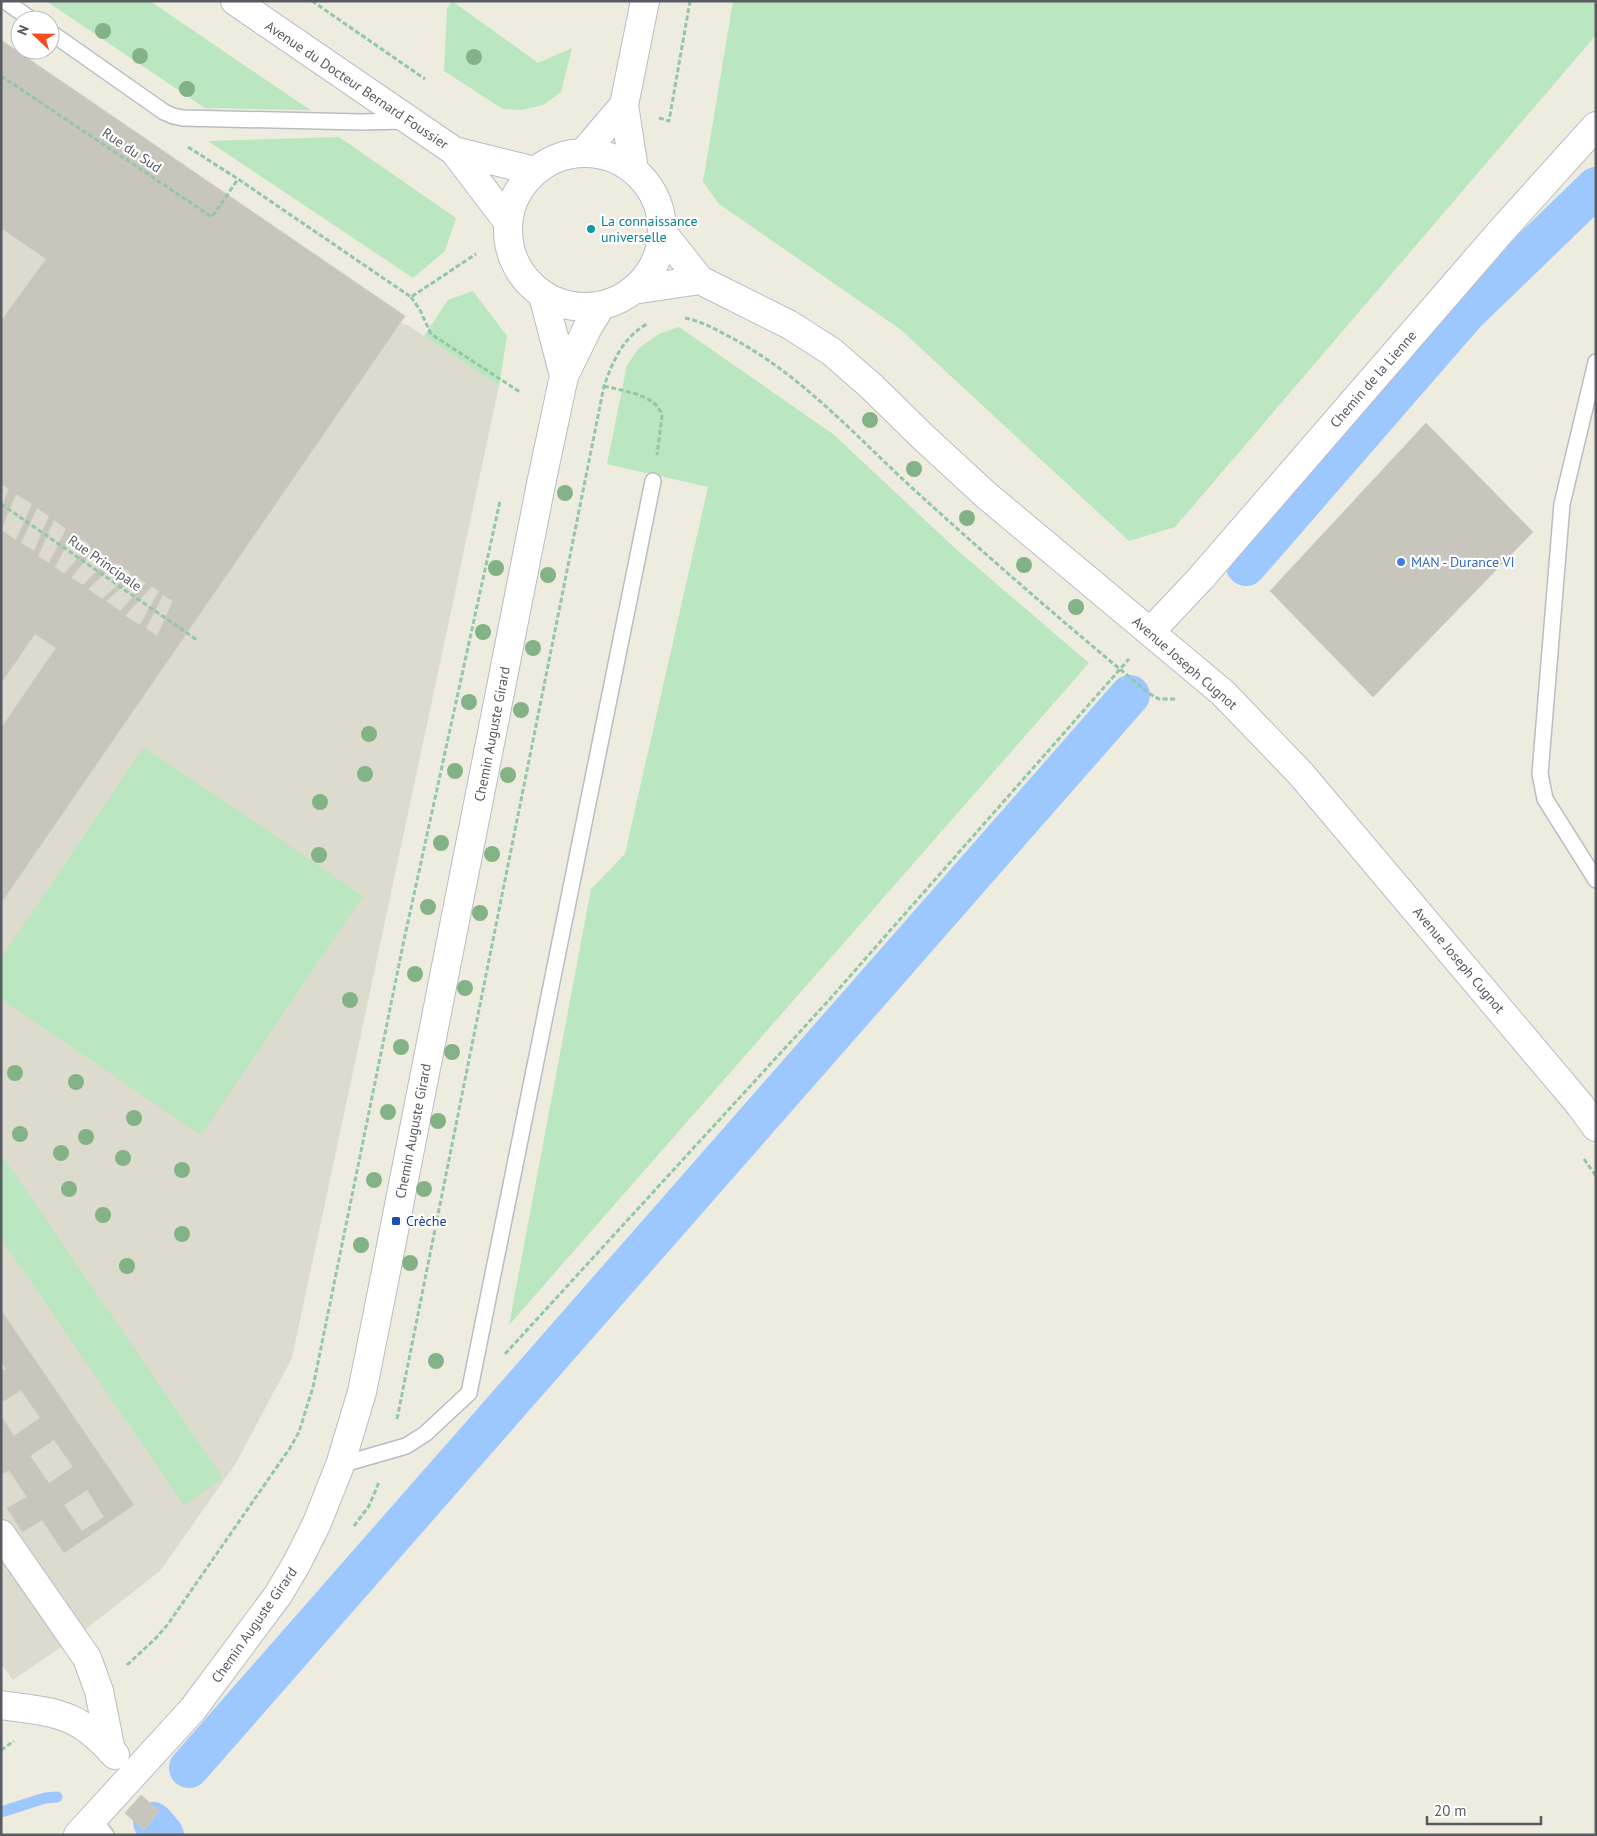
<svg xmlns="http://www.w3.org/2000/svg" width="1597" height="1836" font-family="'PT Sans',sans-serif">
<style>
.education{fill:#dcdbce}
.green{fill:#bae6c0}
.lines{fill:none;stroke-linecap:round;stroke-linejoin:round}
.stream{stroke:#9dc7ff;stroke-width:11}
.canal{stroke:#9dc7ff;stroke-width:40}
.building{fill:#c8c5bd;stroke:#d2cebe;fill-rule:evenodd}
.service-casing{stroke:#babcc3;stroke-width:18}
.minor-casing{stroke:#babcc3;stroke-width:30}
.tertiary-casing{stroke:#babcc3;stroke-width:30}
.path{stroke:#92c7a9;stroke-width:3;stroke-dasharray:5 2.5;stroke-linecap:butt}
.service{stroke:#fff;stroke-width:15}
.minor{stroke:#fff;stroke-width:28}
.tertiary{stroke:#fff;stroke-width:28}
.tree{fill:#84b287}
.culture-dot{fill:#0f9aa8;stroke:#fff;stroke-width:2}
.shop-dot{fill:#3f7fe0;stroke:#fff;stroke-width:2}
.transit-dot{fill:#1a4fb4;stroke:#fff;stroke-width:2}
.labels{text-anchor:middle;stroke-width:4.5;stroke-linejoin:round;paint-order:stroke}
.street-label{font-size:14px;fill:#585b62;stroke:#fff}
.culture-label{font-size:14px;fill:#0d838f;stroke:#fff;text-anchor:start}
.shop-label{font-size:14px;fill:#366cbe;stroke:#fff;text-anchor:start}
.transit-label{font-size:14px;fill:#164399;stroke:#fff;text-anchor:start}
</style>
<rect width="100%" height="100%" fill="#edecdf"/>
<path class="education" d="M 1,40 L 405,316 L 401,323 L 409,326 L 499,386 L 292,1358 L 236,1463 L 160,1571 L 73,1639 L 13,1680 L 1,1664 Z"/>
<path class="green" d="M 46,1 L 150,1 L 310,110 L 205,108 Z
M 452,1 L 538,63 L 572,48 L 561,92 L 543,105 L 522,110 L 503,109 L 444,71 L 447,9 Z
M 733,1 L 1596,1 L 1596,35 L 1175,527 L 1129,541 L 900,329 L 719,204 L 703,182 Z
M 339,137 L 456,218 L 445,251 L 413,278 L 208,141 Z
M 473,291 L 507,336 L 499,386 L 424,336 L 448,300 Z
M 679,327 L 833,434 L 957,550 L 1089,663 L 509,1325 L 591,889 L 625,854 L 708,487 L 607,464 L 627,365 L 639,348 L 659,334 Z
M 144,747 L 363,896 L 201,1135 L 1,999 L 1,958 Z
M 1,1154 L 223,1478 L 184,1505 L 1,1238 Z"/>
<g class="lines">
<path class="stream" d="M 1,1812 L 45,1798 L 57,1797"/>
<path class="canal" d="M 1246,566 L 1466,313 L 1596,187
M 189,1768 L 1130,695
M 153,1822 L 164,1835"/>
</g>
<path class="building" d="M 1,40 L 405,316 L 1,903 L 1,728 L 56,648 L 35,634 L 1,683 L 1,530 L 16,540 L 32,504 L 16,494 L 1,530 L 1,509 L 9,489 L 1,484 L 1,321 L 46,259 L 1,228 ZM 37,508 L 49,516 L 34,551 L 21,543 ZM 54,520 L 66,529 L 49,563 L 38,556 ZM 72,534 L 90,544 L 64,574 L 55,567 ZM 94,549 L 110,558 L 83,585 L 71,578 ZM 116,563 L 131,573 L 102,599 L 88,589 ZM 135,576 L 146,583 L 120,611 L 106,601 ZM 152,586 L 159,591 L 140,625 L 125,616 ZM 163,595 L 173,601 L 157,636 L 146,628 Z
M 1426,423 L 1533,532 L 1373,697 L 1270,591 Z
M 1,1310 L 134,1505 L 64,1553 L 42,1520 L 22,1532 L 7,1508 L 27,1497 L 9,1470 L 1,1475 L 1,1416 L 14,1436 L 40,1418 L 21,1390 L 1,1403 L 1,1371 L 6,1369 L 1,1362 ZM 54,1440 L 73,1467 L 49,1483 L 30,1456 ZM 87,1490 L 104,1517 L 82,1531 L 64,1505 Z
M 141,1795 L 159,1811 L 144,1830 L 125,1813 Z"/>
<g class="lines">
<defs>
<path id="service" d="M 5,1 L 32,20
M 50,32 L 164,112 L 173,116 L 183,118 L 361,122 L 405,121
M 1596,362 L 1562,504 L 1540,774 L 1545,799 L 1596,880
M 340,1465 L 406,1446 L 425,1434 L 469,1393 L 653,481
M 93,1818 L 106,1835"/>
<path id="minor" d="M 235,1 L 454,151 L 508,222
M 454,151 L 535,171
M 583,153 L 624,105
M 634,170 L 624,105 L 645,1
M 1,1534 L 87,1658 L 99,1691 L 111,1751
M 1,1705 C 55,1713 76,1711 115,1755"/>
<path id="tertiary" d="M508 230a77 77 0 1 1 154 0a77 77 0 1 1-154 0Z
M 662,232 L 700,280 L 790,325 L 832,352 L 871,386 L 922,436 L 986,495 L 1223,693 L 1301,774 L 1580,1105 L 1596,1127
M 633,290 L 700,280
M 543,295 L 564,376
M 1150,632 L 1201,578 L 1503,229 L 1596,126
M 78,1835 L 193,1709 L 278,1595 L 297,1563 L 317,1523 L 340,1465 L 362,1392 L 377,1317 L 541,484 L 564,376 L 588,327 L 601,306"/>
</defs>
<use href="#service" class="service-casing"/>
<use href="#minor" class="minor-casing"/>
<use href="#tertiary" class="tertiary-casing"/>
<path class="path" d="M 312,1 L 425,79
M 1,76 L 212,217 L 238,179
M 659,118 L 669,121 L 690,1
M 188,147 L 238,179 L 411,297 L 476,254
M 411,297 L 420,310 L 431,334 L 520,392
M 685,318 C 701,321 715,329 730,337 C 804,376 860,441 921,496 C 996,564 1072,630 1150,694 L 1159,699 L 1176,699
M 604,386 C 622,391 657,394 662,416 L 657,455
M 1,504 L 197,640
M 1584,1159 L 1596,1176
M 505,1354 L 829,1000 L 1129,659
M 397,1419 L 604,386 C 613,361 623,337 647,324
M 354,1526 L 369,1506 L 379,1482
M 127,1665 L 156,1638 L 168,1624 L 290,1448 L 299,1432 L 313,1387 L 404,940 L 500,501
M 1,1750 L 14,1741"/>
<use href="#service" class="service"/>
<use href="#minor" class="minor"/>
<use href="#tertiary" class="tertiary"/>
</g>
<g class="tree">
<circle cx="103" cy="31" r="8"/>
<circle cx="140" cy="56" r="8"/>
<circle cx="474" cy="57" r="8"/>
<circle cx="187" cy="89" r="8"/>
<circle cx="870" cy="420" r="8"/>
<circle cx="914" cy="469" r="8"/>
<circle cx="565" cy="493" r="8"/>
<circle cx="967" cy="518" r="8"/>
<circle cx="1024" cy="565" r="8"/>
<circle cx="496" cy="568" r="8"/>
<circle cx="548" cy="575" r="8"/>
<circle cx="1076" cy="607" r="8"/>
<circle cx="483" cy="632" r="8"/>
<circle cx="533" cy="648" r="8"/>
<circle cx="469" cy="702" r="8"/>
<circle cx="521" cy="710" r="8"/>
<circle cx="369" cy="734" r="8"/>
<circle cx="455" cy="771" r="8"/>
<circle cx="365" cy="774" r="8"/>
<circle cx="508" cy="775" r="8"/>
<circle cx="320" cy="802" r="8"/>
<circle cx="441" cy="843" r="8"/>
<circle cx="492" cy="854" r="8"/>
<circle cx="319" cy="855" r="8"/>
<circle cx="428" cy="907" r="8"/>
<circle cx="480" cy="913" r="8"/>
<circle cx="415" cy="974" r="8"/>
<circle cx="465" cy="988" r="8"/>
<circle cx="350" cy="1000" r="8"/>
<circle cx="401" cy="1047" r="8"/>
<circle cx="452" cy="1052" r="8"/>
<circle cx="15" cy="1073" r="8"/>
<circle cx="76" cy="1082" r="8"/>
<circle cx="388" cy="1112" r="8"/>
<circle cx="134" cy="1118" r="8"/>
<circle cx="438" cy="1121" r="8"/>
<circle cx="20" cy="1134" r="8"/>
<circle cx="86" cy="1137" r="8"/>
<circle cx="61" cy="1153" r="8"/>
<circle cx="123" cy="1158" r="8"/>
<circle cx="182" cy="1170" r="8"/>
<circle cx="374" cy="1180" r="8"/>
<circle cx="69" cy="1189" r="8"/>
<circle cx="424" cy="1189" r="8"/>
<circle cx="103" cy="1215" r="8"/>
<circle cx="182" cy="1234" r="8"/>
<circle cx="361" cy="1245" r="8"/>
<circle cx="410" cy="1263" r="8"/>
<circle cx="127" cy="1266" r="8"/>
<circle cx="436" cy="1361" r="8"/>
</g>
<circle class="culture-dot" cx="591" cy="229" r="5"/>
<circle class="shop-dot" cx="1401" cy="562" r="5"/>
<rect class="transit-dot" x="391" y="1216" width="10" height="10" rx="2.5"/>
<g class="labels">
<g class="street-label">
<text transform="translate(357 85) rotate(34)" y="5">Avenue du Docteur Bernard Foussier</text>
<text transform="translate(132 150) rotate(34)" y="5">Rue du Sud</text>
<text transform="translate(1373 379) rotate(-49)" y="5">Chemin de la Lienne</text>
<text transform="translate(105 563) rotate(35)" y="5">Rue Principale</text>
<text transform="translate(1185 663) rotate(41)" y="5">Avenue Joseph Cugnot</text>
<text transform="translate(492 734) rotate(-79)" y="5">Chemin Auguste Girard</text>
<text transform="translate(1459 960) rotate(50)" y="5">Avenue Joseph Cugnot</text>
<text transform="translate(413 1131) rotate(-79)" y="5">Chemin Auguste Girard</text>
<text transform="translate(254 1625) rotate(-55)" y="5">Chemin Auguste Girard</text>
</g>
<g class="culture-label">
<text x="601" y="226">La connaissance<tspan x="601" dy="16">universelle</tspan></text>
</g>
<g class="shop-label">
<text x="1411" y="567">MAN - Durance VI</text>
</g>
<g class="transit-label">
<text x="406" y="1226">Crèche</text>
</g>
</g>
<rect width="1597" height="1836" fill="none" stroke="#585b62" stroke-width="5"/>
<g transform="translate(35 35) rotate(292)"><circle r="24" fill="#ffffff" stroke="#bcbdc0"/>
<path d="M0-4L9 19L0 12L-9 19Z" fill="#f24e20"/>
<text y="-8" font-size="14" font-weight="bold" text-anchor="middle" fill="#585b62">N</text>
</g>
<path d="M1427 1816v8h114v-8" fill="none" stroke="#585b62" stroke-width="2.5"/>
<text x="1434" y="1816" font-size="15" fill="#585b62" stroke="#ffffff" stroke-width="4" paint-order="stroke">20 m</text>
</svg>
